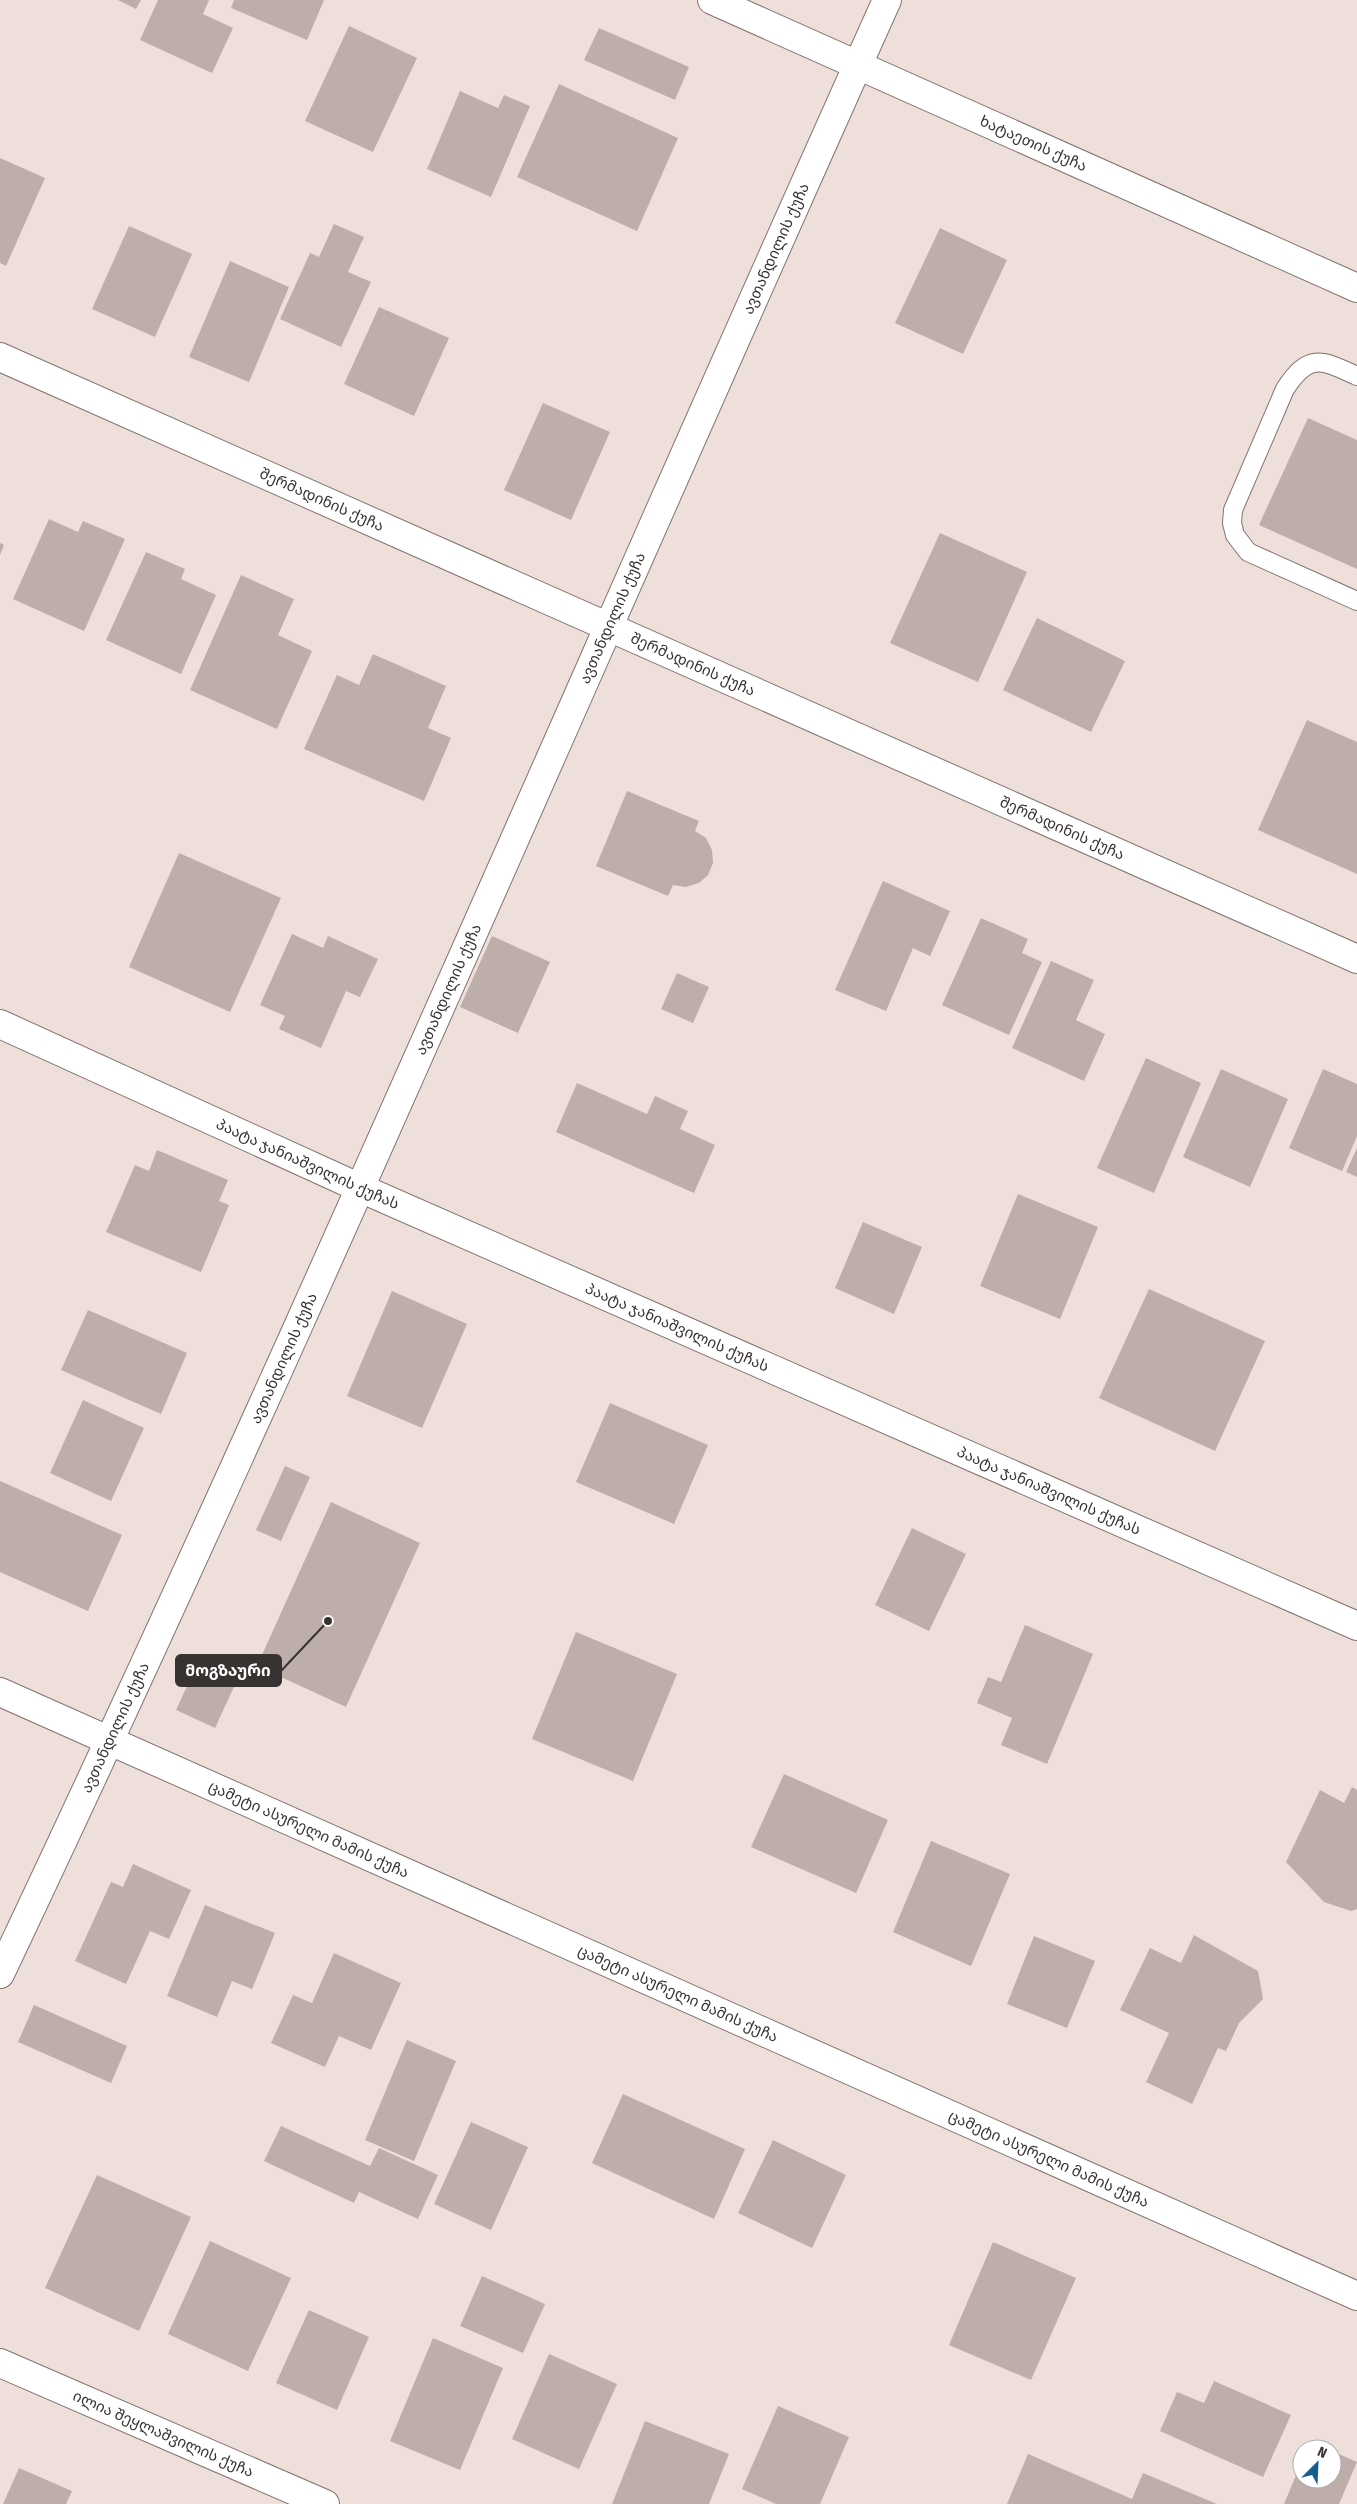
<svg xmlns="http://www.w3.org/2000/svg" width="1357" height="2504" font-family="'Fira Sans Condensed','Noto Sans Georgian',sans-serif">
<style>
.building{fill:#beaeaa}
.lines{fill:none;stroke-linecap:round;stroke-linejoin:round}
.service-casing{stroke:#81736f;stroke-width:20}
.minor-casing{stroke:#81736f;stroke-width:30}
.tertiary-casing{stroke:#81736f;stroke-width:30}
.service{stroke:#fff;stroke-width:18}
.minor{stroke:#fff;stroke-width:28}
.tertiary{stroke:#fff;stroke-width:28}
.labels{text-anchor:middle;stroke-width:5;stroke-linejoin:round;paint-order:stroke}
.street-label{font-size:15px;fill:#383231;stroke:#fff}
.leader{fill:none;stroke:#383231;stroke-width:2}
.callout-dot{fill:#383231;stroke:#fff;stroke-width:2}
.callout{fill:#383231;stroke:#383231;stroke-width:2}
.callout-label{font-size:16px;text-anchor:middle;font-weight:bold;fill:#fff}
</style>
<rect width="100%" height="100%" fill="#efdfdb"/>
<path class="building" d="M 118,0 L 141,0 L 136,9 Z
M 158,0 L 209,0 L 203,14 L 233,28 L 212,73 L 140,40 Z
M 234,0 L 324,0 L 307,40 L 231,8 Z
M 349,26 L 417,58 L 373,152 L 305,121 Z
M 599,28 L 689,67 L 675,100 L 584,60 Z
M 559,84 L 678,138 L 637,231 L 517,177 Z
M 460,91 L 498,108 L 504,95 L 530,106 L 491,197 L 427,169 Z
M 0,158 L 45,178 L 6,266 L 0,263 Z
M 334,224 L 364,237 L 348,272 L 371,282 L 341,347 L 280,319 L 310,253 L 319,257 Z
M 129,226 L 192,254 L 155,337 L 92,309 Z
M 940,228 L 1007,260 L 963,354 L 895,323 Z
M 230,261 L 289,287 L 249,382 L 189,357 Z
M 379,307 L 449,338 L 414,416 L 344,384 Z
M 543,403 L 610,432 L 571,520 L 504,490 Z
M 1308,418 L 1357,440 L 1357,569 L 1259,525 Z
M 49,519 L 78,532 L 83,521 L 125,539 L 84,631 L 13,599 Z
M 940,533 L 1027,572 L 978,682 L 890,643 Z
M 0,543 L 4,545 L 0,555 Z
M 146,552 L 185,569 L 181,579 L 216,595 L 181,674 L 106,640 Z
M 241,575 L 294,599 L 278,635 L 312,651 L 277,729 L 190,690 Z
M 1037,618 L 1125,661 L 1091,732 L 1003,690 Z
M 373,654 L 446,686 L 428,728 L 451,738 L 424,801 L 304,749 L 337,675 L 359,685 Z
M 1307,720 L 1357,742 L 1357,874 L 1258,830 Z
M 627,791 L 699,821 L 695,831 L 706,838 L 712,850 L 713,863 L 708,875 L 699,883 L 686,887 L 673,885 L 668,896 L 596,866 Z
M 179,853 L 281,898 L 230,1012 L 129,967 Z
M 883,881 L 950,911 L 930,956 L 913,948 L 886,1011 L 835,990 Z
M 981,918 L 1028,939 L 1022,953 L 1042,962 L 1009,1035 L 942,1005 Z
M 292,934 L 323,948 L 328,936 L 378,959 L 360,997 L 346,991 L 321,1048 L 279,1029 L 285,1016 L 260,1005 Z
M 492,936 L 550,962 L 518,1033 L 460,1007 Z
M 1051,961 L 1094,980 L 1076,1020 L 1105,1034 L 1084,1081 L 1012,1048 Z
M 677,973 L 709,987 L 693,1023 L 661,1009 Z
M 1146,1058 L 1201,1083 L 1154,1193 L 1097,1168 Z
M 1221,1069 L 1288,1099 L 1250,1187 L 1183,1157 Z
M 1323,1069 L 1357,1084 L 1357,1136 L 1342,1171 L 1289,1148 Z
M 577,1083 L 647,1114 L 655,1096 L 688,1111 L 680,1129 L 715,1145 L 694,1193 L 556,1132 Z
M 1357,1148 L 1357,1177 L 1346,1172 Z
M 157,1150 L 228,1180 L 219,1201 L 229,1205 L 201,1272 L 106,1232 L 135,1165 L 149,1171 Z
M 1018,1194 L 1098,1227 L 1060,1319 L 980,1286 Z
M 863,1222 L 922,1247 L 894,1314 L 835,1288 Z
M 1149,1289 L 1265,1341 L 1215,1451 L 1099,1398 Z
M 392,1291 L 467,1324 L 422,1428 L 347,1396 Z
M 88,1310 L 187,1353 L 161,1414 L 61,1370 Z
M 83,1400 L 144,1428 L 111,1501 L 50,1473 Z
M 610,1403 L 708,1445 L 674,1524 L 576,1482 Z
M 285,1466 L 310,1477 L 281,1541 L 256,1530 Z
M 0,1481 L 122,1535 L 88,1611 L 0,1572 Z
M 331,1502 L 420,1543 L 346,1707 L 257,1666 Z
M 912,1528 L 966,1554 L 929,1631 L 875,1605 Z
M 1025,1625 L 1093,1654 L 1047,1764 L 1001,1745 L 1012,1718 L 977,1703 L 988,1677 L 1001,1682 Z
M 576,1632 L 677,1674 L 633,1781 L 532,1739 Z
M 200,1658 L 239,1676 L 215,1728 L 176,1710 Z
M 784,1774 L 888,1820 L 856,1893 L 751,1847 Z
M 1352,1787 L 1357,1790 L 1357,1909 L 1351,1911 L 1324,1902 L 1286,1862 L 1320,1790 L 1344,1803 Z
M 931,1841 L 1010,1874 L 971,1966 L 893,1932 Z
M 133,1864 L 191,1890 L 169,1939 L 150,1931 L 126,1984 L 75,1961 L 111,1882 L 123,1887 Z
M 205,1905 L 275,1933 L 252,1989 L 232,1981 L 217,2017 L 167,1996 Z
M 1194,1935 L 1258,1971 L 1263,1999 L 1239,2023 L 1226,2051 L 1218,2048 L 1192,2104 L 1146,2082 L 1169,2033 L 1120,2010 L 1150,1948 L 1181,1963 Z
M 1034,1936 L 1095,1961 L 1067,2028 L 1007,2004 Z
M 334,1953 L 401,1983 L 371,2050 L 339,2036 L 325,2067 L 271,2043 L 293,1995 L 312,2003 Z
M 34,2005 L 127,2046 L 111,2083 L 18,2042 Z
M 407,2040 L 456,2061 L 414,2161 L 365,2140 Z
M 623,2094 L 745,2149 L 714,2219 L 592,2163 Z
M 471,2122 L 528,2147 L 491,2230 L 434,2204 Z
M 281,2126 L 370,2166 L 379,2148 L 438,2175 L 418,2219 L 359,2192 L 354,2203 L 264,2161 Z
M 773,2140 L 846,2175 L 812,2248 L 738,2213 Z
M 97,2175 L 191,2217 L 139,2331 L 45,2288 Z
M 210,2241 L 291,2278 L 248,2371 L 168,2334 Z
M 993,2242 L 1076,2278 L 1031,2380 L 949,2345 Z
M 482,2276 L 545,2304 L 523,2353 L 460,2326 Z
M 309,2310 L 369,2337 L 337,2410 L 276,2383 Z
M 433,2338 L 503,2368 L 460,2470 L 390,2441 Z
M 549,2354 L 617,2384 L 579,2469 L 512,2439 Z
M 1214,2381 L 1291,2415 L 1263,2477 L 1160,2431 L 1177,2392 L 1204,2403 Z
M 778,2406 L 849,2437 L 820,2504 L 776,2504 L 742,2489 Z
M 645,2421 L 729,2454 L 709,2504 L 612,2504 Z
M 1310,2442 L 1327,2449 L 1307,2449 Z
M 1332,2451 L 1357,2462 L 1339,2504 L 1284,2504 L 1302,2461 L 1302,2479 L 1332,2479 Z
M 1028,2454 L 1132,2499 L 1143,2473 L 1217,2504 L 1007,2504 Z
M 19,2468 L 72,2491 L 66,2504 L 3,2504 Z"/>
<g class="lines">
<defs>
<path id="service" d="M 1357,376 C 1322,360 1309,352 1285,389 L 1233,510 L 1232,523 L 1235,535 L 1248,552 L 1357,601"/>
<g id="minor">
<path id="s1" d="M 712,0 L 1357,288"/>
<path id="s2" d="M 0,357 L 1357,959"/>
<path id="s3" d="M 0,1024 L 360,1188 L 1357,1626"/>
<path id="s4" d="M 0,2363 L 325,2504"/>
</g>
<g id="tertiary">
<path id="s5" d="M 0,1692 L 1357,2296"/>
<path id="s6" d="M 0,1974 C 309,1322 591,658 887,0"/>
</g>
</defs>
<use href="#service" class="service-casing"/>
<use href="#minor" class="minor-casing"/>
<use href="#tertiary" class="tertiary-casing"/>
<use href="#service" class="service"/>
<use href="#minor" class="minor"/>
<use href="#tertiary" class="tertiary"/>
</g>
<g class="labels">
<g class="street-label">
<text dy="5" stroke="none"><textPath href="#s1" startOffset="352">ხატაეთის ქუჩა</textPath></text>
<text dy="5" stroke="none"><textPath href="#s6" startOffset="1892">ავთანდილის ქუჩა</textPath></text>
<text dy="5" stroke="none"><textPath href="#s2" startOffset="352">შერმადინის ქუჩა</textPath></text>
<text dy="5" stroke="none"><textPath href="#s6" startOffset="1488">ავთანდილის ქუჩა</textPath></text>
<text dy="5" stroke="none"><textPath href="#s2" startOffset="758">შერმადინის ქუჩა</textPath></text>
<text dy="5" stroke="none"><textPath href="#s2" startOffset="1162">შერმადინის ქუჩა</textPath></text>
<text dy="5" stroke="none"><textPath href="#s6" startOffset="1082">ავთანდილის ქუჩა</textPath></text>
<text dy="5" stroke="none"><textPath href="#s3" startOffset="338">პაატა ჯანიაშვილის ქუჩას</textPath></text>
<text dy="5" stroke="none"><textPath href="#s3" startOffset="742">პაატა ჯანიაშვილის ქუჩას</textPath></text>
<text dy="5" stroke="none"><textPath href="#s6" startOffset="678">ავთანდილის ქუჩა</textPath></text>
<text dy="5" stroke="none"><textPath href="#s3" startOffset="1148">პაატა ჯანიაშვილის ქუჩას</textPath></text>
<text dy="5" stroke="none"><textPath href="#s6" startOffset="272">ავთანდილის ქუჩა</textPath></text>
<text dy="5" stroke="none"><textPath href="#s5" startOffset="338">ცამეტი ასურელი მამის ქუჩა</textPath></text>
<text dy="5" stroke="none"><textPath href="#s5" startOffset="742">ცამეტი ასურელი მამის ქუჩა</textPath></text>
<text dy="5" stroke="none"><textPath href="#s5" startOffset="1148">ცამეტი ასურელი მამის ქუჩა</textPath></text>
<text dy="5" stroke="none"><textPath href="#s4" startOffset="178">ილია შეყლაშვილის ქუჩა</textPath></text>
</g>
</g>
<path class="leader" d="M328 1621L281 1671"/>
<circle class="callout-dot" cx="328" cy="1621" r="5"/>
<rect class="callout" x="176" y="1655" width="105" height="31" rx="5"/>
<g class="callout-label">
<text x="228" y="1676">მოგზაური</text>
</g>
<g transform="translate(1317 2464) rotate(24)"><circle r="24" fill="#ffffff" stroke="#afadad"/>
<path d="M0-4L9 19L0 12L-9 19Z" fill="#145f92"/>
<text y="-8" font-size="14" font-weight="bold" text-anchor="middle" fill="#383231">N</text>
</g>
</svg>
